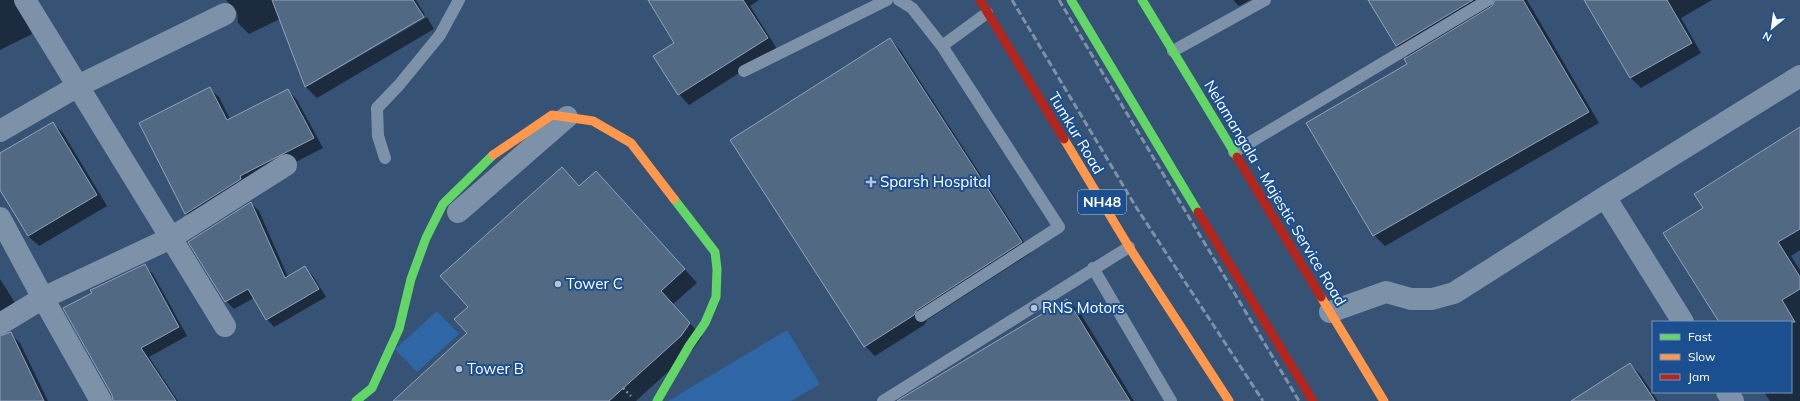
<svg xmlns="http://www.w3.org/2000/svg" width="1800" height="401" font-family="Mulish,sans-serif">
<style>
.green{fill:#2f66a5}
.shadow{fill:#0007}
.building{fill:#526984;stroke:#92a2b6}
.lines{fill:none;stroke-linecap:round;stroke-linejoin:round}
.path{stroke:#7d92a8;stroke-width:2.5;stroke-dasharray:2 3;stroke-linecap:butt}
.lane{stroke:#7d92a8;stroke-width:12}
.street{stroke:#7d92a8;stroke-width:22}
.fast{stroke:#63d668;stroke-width:9}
.slow{stroke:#ff974d;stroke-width:9}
.jam{stroke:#b3261e;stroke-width:9}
.rail{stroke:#7e92a7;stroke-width:3;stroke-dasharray:7 3;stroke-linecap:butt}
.poi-dot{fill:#b9c2ce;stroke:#1b4f8f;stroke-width:1.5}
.labels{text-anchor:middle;stroke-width:4;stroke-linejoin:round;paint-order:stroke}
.shield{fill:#1b4f8f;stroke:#bbcadd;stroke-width:1}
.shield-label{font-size:14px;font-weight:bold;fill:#fff}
.street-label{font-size:15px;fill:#fff;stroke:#1b4f8f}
.poi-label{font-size:15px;fill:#fff;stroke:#1b4f8f;text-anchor:start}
</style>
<rect width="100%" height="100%" fill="#365274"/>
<path class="green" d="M 437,311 L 459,334 L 417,372 L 395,349 Z
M 787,330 L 820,384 L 791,401 L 668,401 Z"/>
<path class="shadow" d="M 0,0 L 15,0 L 32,34 L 0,50 Z
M 226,0 L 416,0 L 425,15 L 310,83 L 310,85 L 427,17 L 434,29 L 317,98 L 306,87 L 280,19 L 249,34 L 238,23 L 237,12 Z
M 649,0 L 759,0 L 750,6 L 777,49 L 689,105 L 679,94 L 676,43 Z
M 1233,0 L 1250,0 L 1239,6 Z
M 1369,0 L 1527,0 L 1599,123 L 1385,246 L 1374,235 L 1408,65 L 1408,58 L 1397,46 Z
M 1585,0 L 1712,0 L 1681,18 L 1701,53 L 1641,88 L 1631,78 Z
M 890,39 L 900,50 L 1031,253 L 927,320 L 924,325 L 875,356 L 865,346 Z
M 209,88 L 219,97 L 230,119 L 288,90 L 297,100 L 323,148 L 249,186 L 196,223 L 186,213 L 140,123 Z
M 53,123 L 63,133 L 107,206 L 39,246 L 28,236 L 0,188 L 0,154 Z
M 1800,128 L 1800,250 L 1791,256 L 1800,270 L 1800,401 L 1770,401 L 1764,392 L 1791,392 L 1791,322 L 1720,322 L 1704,208 Z
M 609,185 L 697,283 L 673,304 L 702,337 L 693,349 L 636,401 L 395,401 L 468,333 L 469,307 L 579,187 Z
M 251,203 L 259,211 L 288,277 L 305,268 L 313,276 L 326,297 L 274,327 L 267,319 L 254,298 L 234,309 L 226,301 Z
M 144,265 L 153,274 L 187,336 L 149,357 L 178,401 L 114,401 Z
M 0,279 L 17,306 L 0,327 Z
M 1067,300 L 1079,311 L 1134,401 L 899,401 Z
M 10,333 L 20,343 L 48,401 L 0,401 L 0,337 Z
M 1630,364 L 1640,374 L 1658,401 L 1573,401 Z"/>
<path class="building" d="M 272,0 L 413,0 L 424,17 L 305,87 Z
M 648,0 L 743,0 L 768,38 L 678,95 L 653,56 L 674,43 Z
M 1368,0 L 1473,0 L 1396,46 Z
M 1495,0 L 1523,0 L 1589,112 L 1373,236 L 1306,123 L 1407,64 L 1404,59 L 1492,6 Z
M 1584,0 L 1667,0 L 1692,43 L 1630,78 Z
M 890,38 L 1022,242 L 917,310 L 914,315 L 864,347 L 730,140 Z
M 210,87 L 227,120 L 288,89 L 314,138 L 240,176 L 241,179 L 185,214 L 139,123 Z
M 53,122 L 97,195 L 28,236 L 0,190 L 0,153 Z
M 1800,127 L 1800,229 L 1778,242 L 1800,277 L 1800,289 L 1782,300 L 1795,322 L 1719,322 L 1663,233 L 1703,208 L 1694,194 Z
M 562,167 L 579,186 L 596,171 L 685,269 L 661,291 L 690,323 L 681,336 L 609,401 L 393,401 L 467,333 L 454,319 L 468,307 L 440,276 Z
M 251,202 L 285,278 L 305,266 L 319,289 L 266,320 L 248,289 L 225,302 L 188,242 Z
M 145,264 L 179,327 L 141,348 L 176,401 L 113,401 L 112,395 L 63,308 L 92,293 L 90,290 L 95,288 Z
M 1067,299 L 1130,401 L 897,401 L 900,399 Z
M 11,332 L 44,401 L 0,401 L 0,336 Z
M 1630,363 L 1655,401 L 1571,401 Z"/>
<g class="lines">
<path class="path" d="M 623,388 L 631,396"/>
<path class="lane" d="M 899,0 L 912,8 L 942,46
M 1173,51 L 1265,0
M 744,71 L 887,0
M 1234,152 L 1488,0
M 385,158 L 378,136 L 377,108 L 399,85 L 440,35 L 459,0
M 1093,268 L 1171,401
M 921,316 L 1059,227 L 942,46 L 987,13
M 883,401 L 1129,247"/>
<path class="street" d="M 25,0 L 225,326
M 0,131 L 78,86 L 225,14
M 1605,197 L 1683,322
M 458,212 L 567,117
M 0,218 L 43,298 L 101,401
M 1330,312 L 1386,292 L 1411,299 L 1432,299 L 1454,293 L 1605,197 L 1800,76
M 0,324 L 43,298 L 171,238 L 286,165
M 1727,392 L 1733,401"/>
<path class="fast" d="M 1071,0 L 1198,212
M 1142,0 L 1237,157
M 356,401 L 372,388 L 399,329 L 411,279 L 426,238 L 443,204 L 493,155
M 657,401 L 689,346 L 705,323 L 716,297 L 717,269 L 715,252 L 674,199"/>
<path class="slow" d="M 1064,139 L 1129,247 L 1229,401
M 493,155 L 552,115 L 593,121 L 631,143 L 674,199
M 1321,297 L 1384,401"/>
<path class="jam" d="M 980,0 L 1064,139
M 1237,157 L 1321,297
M 1198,212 L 1313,401"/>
<path class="rail" d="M 1012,0 L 1136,207 L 1263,401
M 1059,0 L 1299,401"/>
</g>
<g class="poi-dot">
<path d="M869 176h4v4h4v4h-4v4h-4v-4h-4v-4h4z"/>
<circle cx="558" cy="284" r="4"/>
<circle cx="1034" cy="308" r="4"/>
<circle cx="459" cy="369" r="4"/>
</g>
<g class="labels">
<rect class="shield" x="1078" y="190" width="48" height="24" rx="3"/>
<g class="shield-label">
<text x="1102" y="207">NH48</text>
</g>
<g class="street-label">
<text transform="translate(1076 133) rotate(59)" y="5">Tumkur Road</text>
<text transform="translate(1275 193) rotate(59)" y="5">Nelamangala - Majestic Service Road</text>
</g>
<g class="poi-label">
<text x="880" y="187">Sparsh Hospital</text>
<text x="566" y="289">Tower C</text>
<text x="1042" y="313">RNS Motors</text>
<text x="467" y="374">Tower B</text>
</g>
</g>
<rect x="1652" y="321" width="140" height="72" fill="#1b4f8f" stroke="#7695bc"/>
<rect x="1660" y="334" width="20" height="6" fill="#63d668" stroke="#7695bc"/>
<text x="1688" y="341" font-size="12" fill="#ffffff">Fast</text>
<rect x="1660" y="354" width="20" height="6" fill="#ff974d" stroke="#7695bc"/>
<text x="1688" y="361" font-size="12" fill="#ffffff">Slow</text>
<rect x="1660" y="374" width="20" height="6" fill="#b3261e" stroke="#7695bc"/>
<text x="1688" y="381" font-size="12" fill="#ffffff">Jam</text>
<g transform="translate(1772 28) rotate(209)" stroke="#1b4f8f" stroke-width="3" paint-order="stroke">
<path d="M0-3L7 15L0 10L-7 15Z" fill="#ffffff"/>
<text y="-6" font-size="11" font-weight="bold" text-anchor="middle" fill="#ffffff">N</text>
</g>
</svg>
